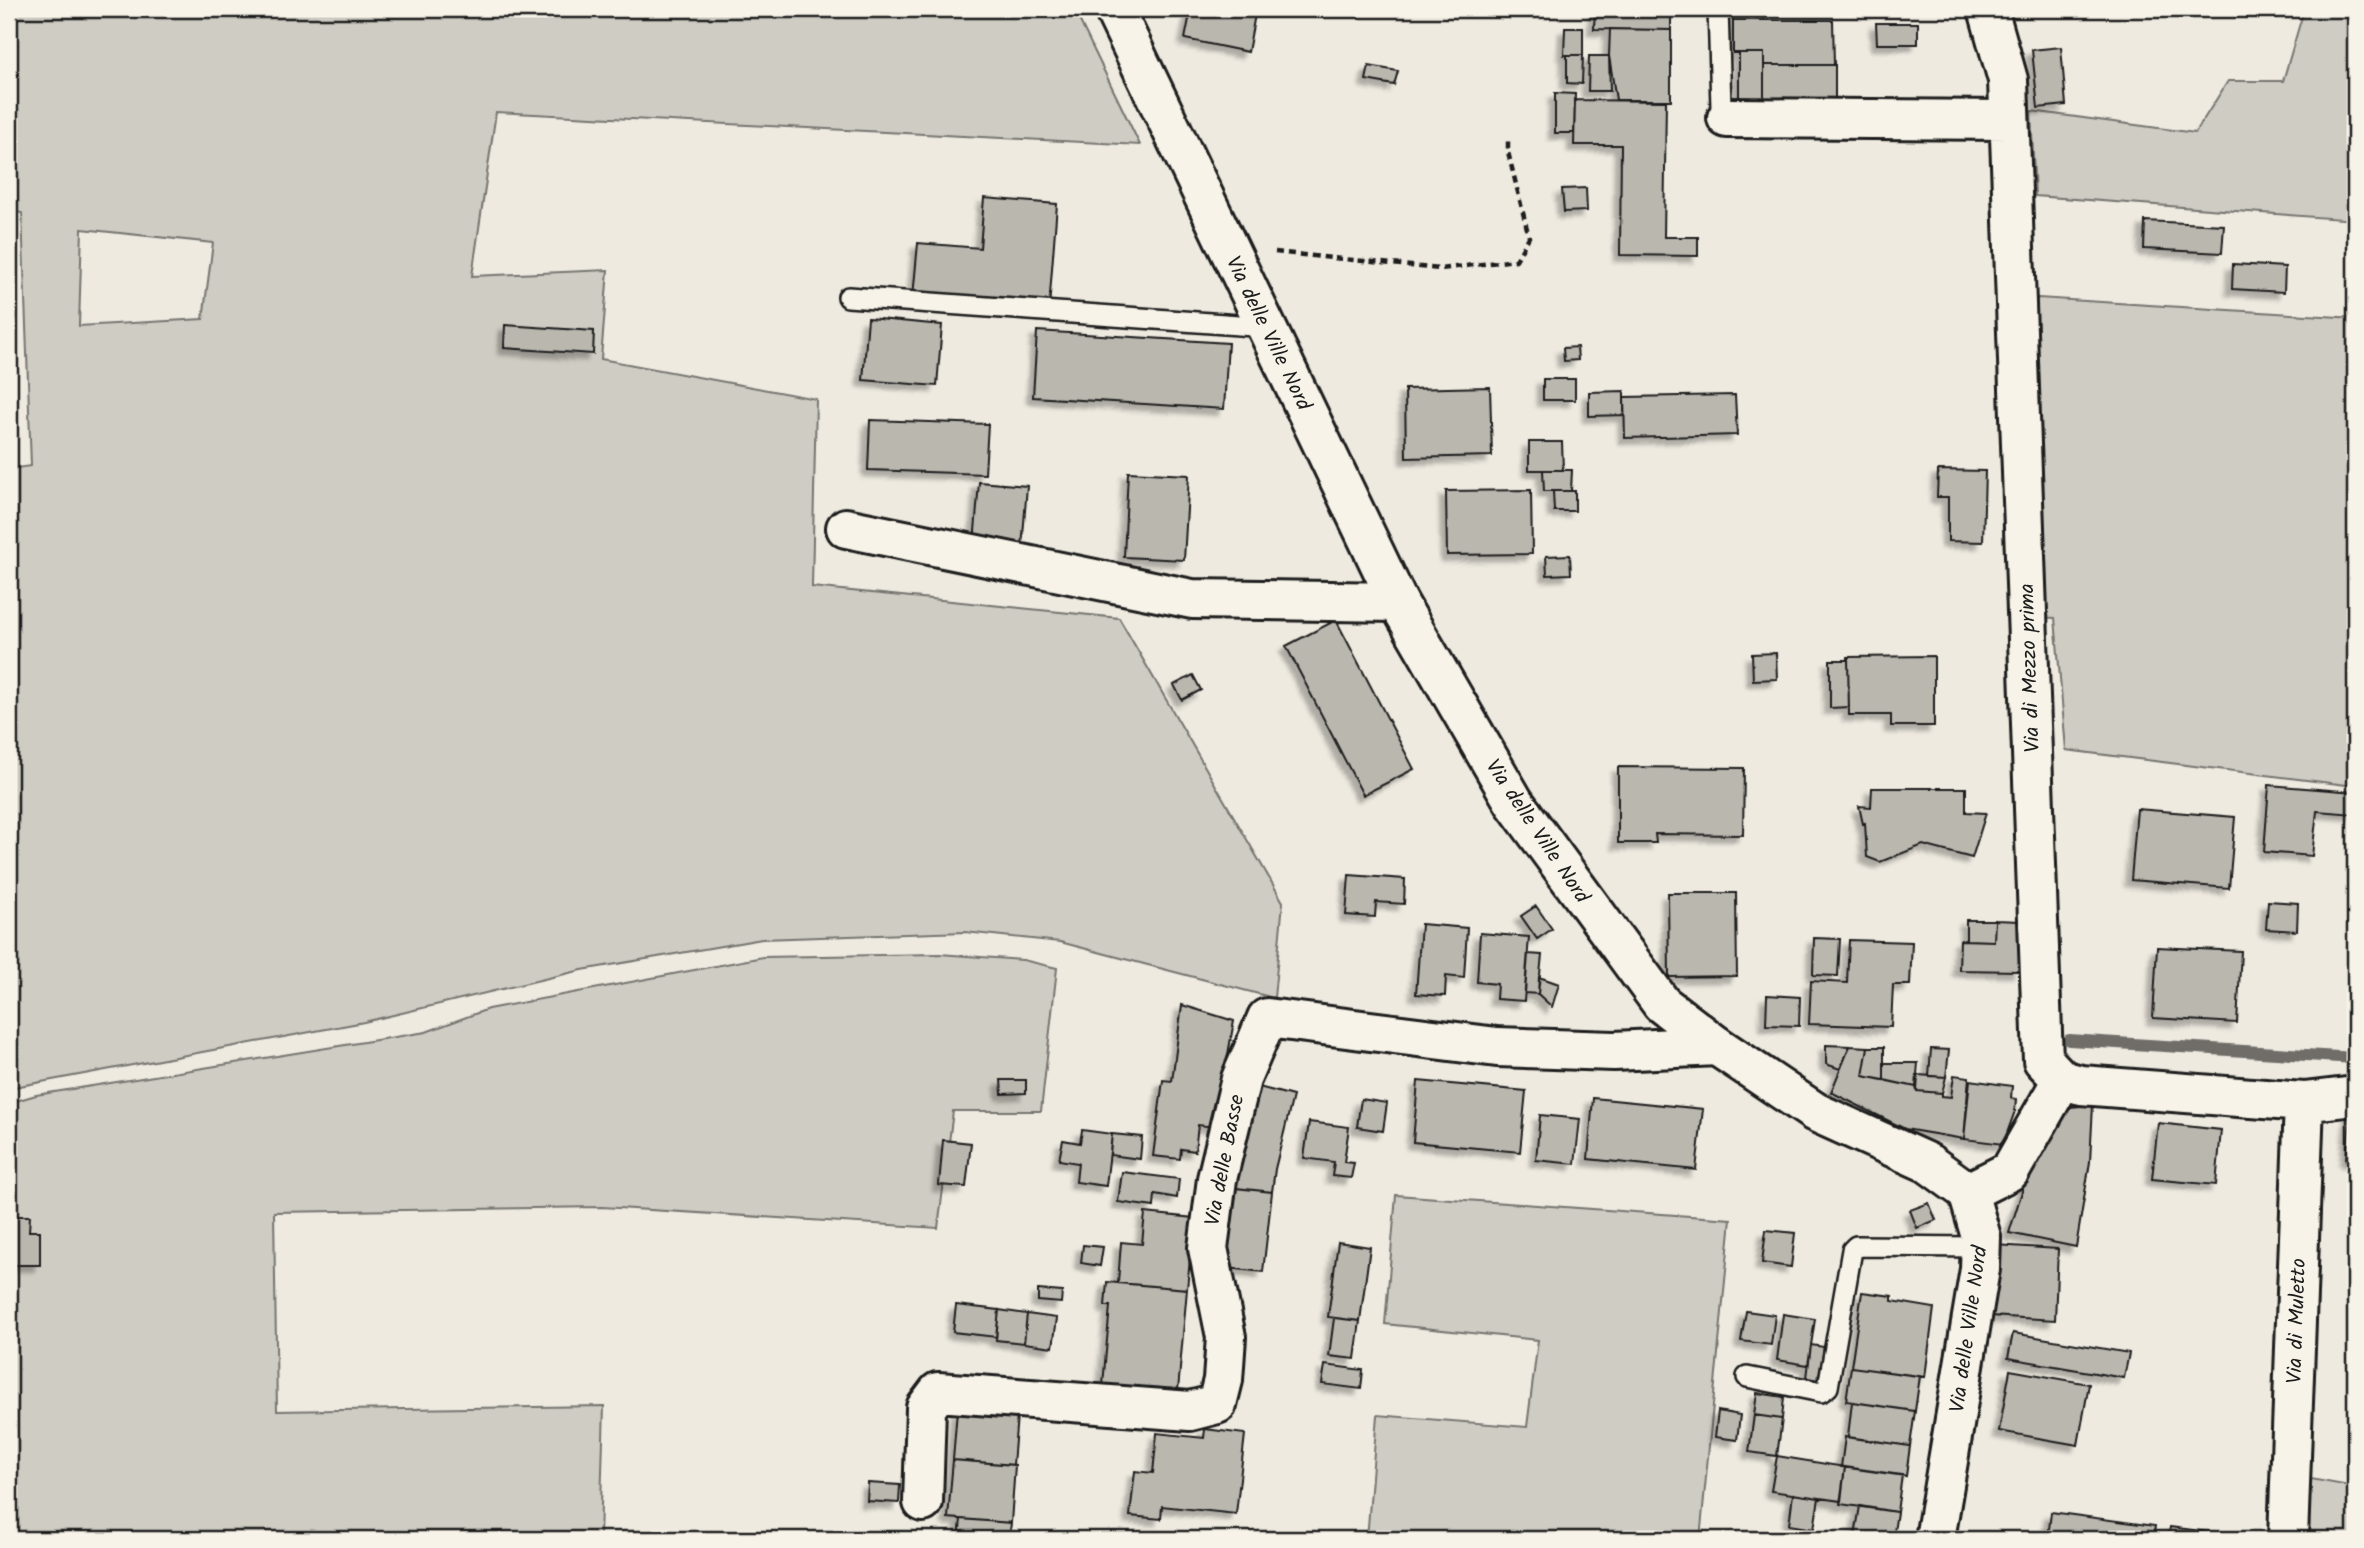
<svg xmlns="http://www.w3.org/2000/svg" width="2364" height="1548" font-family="Kalam,sans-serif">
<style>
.green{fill:#cfccc3;stroke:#767470;stroke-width:2;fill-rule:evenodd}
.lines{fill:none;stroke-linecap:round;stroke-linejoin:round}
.stream{stroke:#6f6d69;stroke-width:12}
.building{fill:#bab7af;stroke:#1c1c1c;stroke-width:2;filter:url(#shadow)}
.service-casing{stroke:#1c1c1c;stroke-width:24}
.minor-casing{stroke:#1c1c1c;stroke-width:44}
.tertiary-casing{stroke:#1c1c1c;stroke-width:44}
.path{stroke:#1c1c1c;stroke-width:4.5;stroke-dasharray:7 5;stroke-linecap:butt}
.service{stroke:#f7f3e8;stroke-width:19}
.minor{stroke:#f7f3e8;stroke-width:38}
.tertiary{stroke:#f7f3e8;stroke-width:38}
.labels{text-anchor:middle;stroke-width:5;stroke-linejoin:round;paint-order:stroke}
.street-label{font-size:21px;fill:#1c1c1c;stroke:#f7f3e8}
</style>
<defs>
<filter id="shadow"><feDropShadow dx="-6" dy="6" stdDeviation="2" flood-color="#0004"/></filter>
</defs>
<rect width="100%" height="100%" fill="#eeeae0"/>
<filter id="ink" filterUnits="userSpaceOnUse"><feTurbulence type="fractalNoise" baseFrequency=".0143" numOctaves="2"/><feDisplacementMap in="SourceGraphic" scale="14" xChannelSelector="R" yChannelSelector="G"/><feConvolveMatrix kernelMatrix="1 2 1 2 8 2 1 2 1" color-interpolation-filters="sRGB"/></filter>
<g filter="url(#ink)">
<path class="green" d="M 9,9 L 1074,9 L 1140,145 L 496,112 L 472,276 L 608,270 L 601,359 L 816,399 L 812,587 L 1119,618 L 1283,902 L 1274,998 L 1060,942 L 965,932 L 762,939 L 582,970 L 364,1022 L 9,1088 L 9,469 L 31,466 L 22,213 L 9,211 ZM 82,229 L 213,243 L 203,319 L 79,326 Z
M 2291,9 L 2355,9 L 2355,220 L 2035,196 L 2031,111 L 2195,133 L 2228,81 L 2283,81 L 2303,13 Z
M 2038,298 L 2355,318 L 2355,786 L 2066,750 L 2055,618 L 2034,617 L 2028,315 Z
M 939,954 L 1023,960 L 1057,968 L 1041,1111 L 953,1111 L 938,1228 L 602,1207 L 274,1212 L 277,1411 L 604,1406 L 600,1539 L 9,1539 L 9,1103 L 36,1095 L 426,1032 L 488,1009 L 763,957 Z
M 1396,1195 L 1731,1219 L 1700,1539 L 1367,1539 L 1377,1415 L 1527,1427 L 1538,1340 L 1385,1324 Z
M 2300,1477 L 2355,1487 L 2355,1539 L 2297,1539 Z"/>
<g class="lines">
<path class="stream" d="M 2069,1040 L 2355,1058"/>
</g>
<path class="building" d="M 1191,9 L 1256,9 L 1248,52 L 1185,39 Z
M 1595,9 L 1671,9 L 1671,30 L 1594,29 Z
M 1733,9 L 1764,9 L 1764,20 L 1733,20 Z
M 1733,20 L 1833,20 L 1834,65 L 1764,65 L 1764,53 L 1733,53 Z
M 1876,23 L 1918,23 L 1918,44 L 1877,44 Z
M 1565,28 L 1583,28 L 1583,55 L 1564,55 Z
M 1610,29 L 1671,30 L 1671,100 L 1616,100 L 1609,56 Z
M 2061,47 L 2066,105 L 2038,108 L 2032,50 Z
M 1739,53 L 1764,53 L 1764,108 L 1739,108 Z
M 1567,55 L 1583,55 L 1582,84 L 1567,83 Z
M 1589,56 L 1609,56 L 1610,91 L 1588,91 Z
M 1764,65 L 1835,65 L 1835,108 L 1764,108 Z
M 1369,66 L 1398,71 L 1394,85 L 1366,80 Z
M 1555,93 L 1575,94 L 1574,133 L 1555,133 Z
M 1575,100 L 1666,101 L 1664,237 L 1698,237 L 1698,256 L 1620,255 L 1621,145 L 1574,145 Z
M 1586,188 L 1587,211 L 1564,212 L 1562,189 Z
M 984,198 L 1057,204 L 1049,308 L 913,297 L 918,243 L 980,248 Z
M 2145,221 L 2224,225 L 2222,253 L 2144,249 Z
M 2233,264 L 2285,267 L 2284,292 L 2232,289 Z
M 868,318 L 942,325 L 937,386 L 863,380 Z
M 505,325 L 594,331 L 593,354 L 504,348 Z
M 1037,331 L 1228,343 L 1224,409 L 1033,397 Z
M 1577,347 L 1578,360 L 1564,361 L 1563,348 Z
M 1543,379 L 1575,379 L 1575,400 L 1543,400 Z
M 1490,387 L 1492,456 L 1406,458 L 1405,389 Z
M 1624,391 L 1624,415 L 1589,416 L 1589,392 Z
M 1735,395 L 1737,435 L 1625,438 L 1624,397 Z
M 870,420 L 988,424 L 985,474 L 868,470 Z
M 1529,442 L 1562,442 L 1563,470 L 1529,470 Z
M 1543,470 L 1572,470 L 1571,491 L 1544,491 Z
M 1938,470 L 1985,471 L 1983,542 L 1948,541 L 1948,497 L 1937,497 Z
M 1128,472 L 1189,475 L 1184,560 L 1124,557 Z
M 979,482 L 1027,486 L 1022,548 L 974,544 Z
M 1531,490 L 1532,554 L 1447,555 L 1446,491 Z
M 1553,491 L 1575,491 L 1575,511 L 1554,511 Z
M 1570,555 L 1571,574 L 1547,575 L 1546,556 Z
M 1336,620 L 1414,769 L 1363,795 L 1286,646 Z
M 1776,653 L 1777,679 L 1753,680 L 1752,654 Z
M 1934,656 L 1934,726 L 1891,726 L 1891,715 L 1849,715 L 1848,657 Z
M 1830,660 L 1848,660 L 1849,707 L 1830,708 Z
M 1193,675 L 1201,690 L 1182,700 L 1174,685 Z
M 1618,767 L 1744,768 L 1743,835 L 1655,834 L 1656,843 L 1618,843 Z
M 2269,785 L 2355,792 L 2355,814 L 2317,811 L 2312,856 L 2264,852 Z
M 1872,788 L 1966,788 L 1966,812 L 1986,813 L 1972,858 L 1923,845 L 1880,862 L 1867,857 L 1865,823 L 1863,824 L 1859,806 L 1871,807 Z
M 2137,809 L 2235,817 L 2229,888 L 2131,880 Z
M 1349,875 L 1405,879 L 1404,904 L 1376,902 L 1375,917 L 1346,915 Z
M 1668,893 L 1736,893 L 1737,976 L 1669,977 Z
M 2268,901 L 2298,903 L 2297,931 L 2266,929 Z
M 1536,906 L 1552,929 L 1537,939 L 1521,916 Z
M 1966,920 L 1995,920 L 1994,941 L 1966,940 Z
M 1995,920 L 2020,921 L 2019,971 L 1959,970 L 1960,940 L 1994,941 Z
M 1421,924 L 1467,928 L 1464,978 L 1446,976 L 1445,996 L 1416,994 Z
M 1480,933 L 1529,937 L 1524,1001 L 1496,999 L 1497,984 L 1477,982 Z
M 1814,938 L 1840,939 L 1838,976 L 1813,975 Z
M 1849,940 L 1912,942 L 1910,985 L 1893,985 L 1891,1027 L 1809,1024 L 1811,981 L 1847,983 Z
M 2157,947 L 2241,951 L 2237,1023 L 2153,1018 Z
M 1528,954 L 1542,955 L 1538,994 L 1525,993 Z
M 1539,977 L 1559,984 L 1552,1007 L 1538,994 Z
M 1767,995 L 1800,997 L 1799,1026 L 1766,1025 Z
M 1182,1005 L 1234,1021 L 1215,1127 L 1198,1125 L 1195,1151 L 1181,1149 L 1180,1159 L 1153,1156 L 1163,1080 L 1172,1081 Z
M 1826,1045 L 1850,1046 L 1840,1069 L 1826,1064 Z
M 1850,1046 L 1868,1047 L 1863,1076 L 1916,1087 L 1917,1091 L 1942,1093 L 1942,1096 L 1951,1097 L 1954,1075 L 1969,1077 L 1964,1139 L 1905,1129 L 1831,1092 Z
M 1868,1047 L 1884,1047 L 1884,1080 L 1863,1076 Z
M 1931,1049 L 1949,1050 L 1946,1077 L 1929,1076 Z
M 1884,1063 L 1918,1063 L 1916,1087 L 1884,1080 Z
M 1918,1075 L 1946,1077 L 1942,1093 L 1917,1091 Z
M 1001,1080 L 1026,1080 L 1026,1093 L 1002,1094 Z
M 1970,1080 L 2012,1086 L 2011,1098 L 2016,1099 L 2015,1111 L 2003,1144 L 1964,1139 Z
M 1418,1081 L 1526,1091 L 1520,1152 L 1413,1142 Z
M 1251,1085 L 1293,1096 L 1275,1169 L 1272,1192 L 1224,1187 Z
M 1593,1098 L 1703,1109 L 1696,1170 L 1588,1159 Z
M 1361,1099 L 1387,1103 L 1383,1131 L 1357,1127 Z
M 2093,1105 L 2090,1162 L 2076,1247 L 2009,1233 L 2035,1150 L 2070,1107 Z
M 2351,1109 L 2355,1110 L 2355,1161 L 2346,1160 Z
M 1540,1115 L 1580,1119 L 1575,1164 L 1536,1160 Z
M 1309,1122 L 1349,1127 L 1344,1162 L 1354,1163 L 1351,1178 L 1332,1176 L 1334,1162 L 1304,1158 Z
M 2158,1123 L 2221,1130 L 2216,1185 L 2152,1179 Z
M 1082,1130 L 1112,1134 L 1106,1186 L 1076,1182 L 1078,1163 L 1059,1160 L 1063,1140 L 1080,1143 Z
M 1112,1134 L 1142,1137 L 1140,1159 L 1110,1155 Z
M 943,1140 L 971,1143 L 966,1187 L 939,1185 Z
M 1122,1172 L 1179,1179 L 1177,1198 L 1155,1194 L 1154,1207 L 1118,1202 Z
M 1227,1187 L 1272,1192 L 1263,1272 L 1218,1267 Z
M 1929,1203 L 1936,1220 L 1917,1228 L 1910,1210 Z
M 1145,1213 L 1194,1218 L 1187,1289 L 1118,1283 L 1121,1242 L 1142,1244 Z
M 9,1216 L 30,1216 L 29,1231 L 40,1231 L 40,1265 L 10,1265 Z
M 1766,1230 L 1795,1233 L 1791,1267 L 1762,1263 Z
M 1338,1242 L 1370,1247 L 1360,1321 L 1328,1317 Z
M 1083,1245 L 1103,1247 L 1100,1266 L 1081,1263 Z
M 1995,1245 L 2058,1249 L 2055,1320 L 1991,1316 Z
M 1107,1282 L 1187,1289 L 1178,1391 L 1103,1385 L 1110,1306 L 1105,1306 Z
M 1038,1290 L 1062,1292 L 1061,1303 L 1038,1301 Z
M 1862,1292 L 1892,1296 L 1892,1301 L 1934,1308 L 1925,1377 L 1851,1367 Z
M 956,1305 L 999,1310 L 996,1337 L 953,1332 Z
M 999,1310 L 1027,1314 L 1024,1343 L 996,1340 Z
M 1746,1311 L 1775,1315 L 1771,1345 L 1741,1341 Z
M 1027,1314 L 1057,1318 L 1053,1347 L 1024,1343 Z
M 1783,1314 L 1815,1319 L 1808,1365 L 1777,1360 Z
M 1334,1318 L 1360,1321 L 1355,1359 L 1329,1356 Z
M 2013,1333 L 2129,1353 L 2124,1378 L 2008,1358 Z
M 1811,1345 L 1824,1347 L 1820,1380 L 1807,1378 Z
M 1325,1365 L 1363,1370 L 1361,1389 L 1322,1384 Z
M 1851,1367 L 1920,1376 L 1915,1411 L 1846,1401 Z
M 2010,1370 L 2089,1384 L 2078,1445 L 1999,1431 Z
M 1757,1393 L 1784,1397 L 1782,1419 L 1754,1415 Z
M 1852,1402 L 1915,1411 L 1910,1446 L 1848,1437 Z
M 957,1410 L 1017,1415 L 1013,1465 L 953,1460 Z
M 1718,1411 L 1740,1415 L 1737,1440 L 1715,1437 Z
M 1754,1415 L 1782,1419 L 1777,1456 L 1749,1452 Z
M 1205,1429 L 1245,1434 L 1236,1514 L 1162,1506 L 1161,1519 L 1130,1516 L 1135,1471 L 1153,1473 L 1157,1433 L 1204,1438 Z
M 1845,1437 L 1910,1446 L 1906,1476 L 1841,1467 Z
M 1777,1456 L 1845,1467 L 1841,1501 L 1771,1491 Z
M 953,1460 L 1015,1465 L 1011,1523 L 948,1518 Z
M 1845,1467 L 1902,1475 L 1897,1512 L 1840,1504 Z
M 868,1483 L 900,1485 L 899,1503 L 867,1501 Z
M 1793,1494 L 1819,1498 L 1814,1529 L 1789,1525 Z
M 1860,1506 L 1897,1512 L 1893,1539 L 1855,1536 Z
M 2051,1512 L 2155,1526 L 2153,1539 L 2048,1539 Z
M 961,1519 L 1011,1523 L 1009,1539 L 959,1539 Z
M 2170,1527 L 2232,1535 L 2231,1539 L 2168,1539 Z"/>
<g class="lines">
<defs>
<path id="service" d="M 1718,9 L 1721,107 L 1727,118
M 848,297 L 1267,327
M 1747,1377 L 1821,1392 L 1828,1387 L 1852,1250 L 1856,1246 L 1981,1247"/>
<path id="minor" d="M 1988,9 L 2008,80 L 2043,1060 L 2062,1080 L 2081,1085 L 2304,1102 L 2355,1096
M 1727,118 L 2009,120
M 846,528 L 1192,599 L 1398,602
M 1968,1192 L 2010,1171 L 2062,1080
M 923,1502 L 926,1408 L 938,1392 L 1190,1411 L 1217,1404 L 1223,1380 L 1226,1337 L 1208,1248 L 1217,1179 L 1241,1079 L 1267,1018 L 1497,1047 L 1614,1051 L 1717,1046
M 2288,1539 L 2304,1102"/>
<path id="tertiary" d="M 1114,9 L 1398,602 L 1514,802 L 1662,1004 L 1717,1046 L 1815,1112 L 1928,1163 L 1968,1192 L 1981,1237 L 1980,1269 L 1935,1539"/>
</defs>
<use href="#service" class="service-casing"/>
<use href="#minor" class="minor-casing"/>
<use href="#tertiary" class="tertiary-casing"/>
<path class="path" d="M 1275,252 L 1440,269 L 1516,260 L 1529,237 L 1508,152 L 1508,140"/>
<use href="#service" class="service"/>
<use href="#minor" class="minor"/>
<use href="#tertiary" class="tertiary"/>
</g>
</g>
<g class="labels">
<g class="street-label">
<text transform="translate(1269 333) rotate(64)" y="7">Via delle Ville Nord</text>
<text transform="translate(2029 668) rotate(-92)" y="7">Via di Mezzo prima</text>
<text transform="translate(1538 831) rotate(56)" y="7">Via delle Ville Nord</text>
<text transform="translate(1224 1160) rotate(-79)" y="7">Via delle Basse</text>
<text transform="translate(2296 1321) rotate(-88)" y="7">Via di Muletto</text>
<text transform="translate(1968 1329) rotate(-82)" y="7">Via delle Ville Nord</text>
</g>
</g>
<rect width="2364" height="1548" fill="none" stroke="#f7f3e8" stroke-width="35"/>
<rect x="18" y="18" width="2329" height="1513" fill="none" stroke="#1c1c1c" stroke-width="2.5" filter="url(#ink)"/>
</svg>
